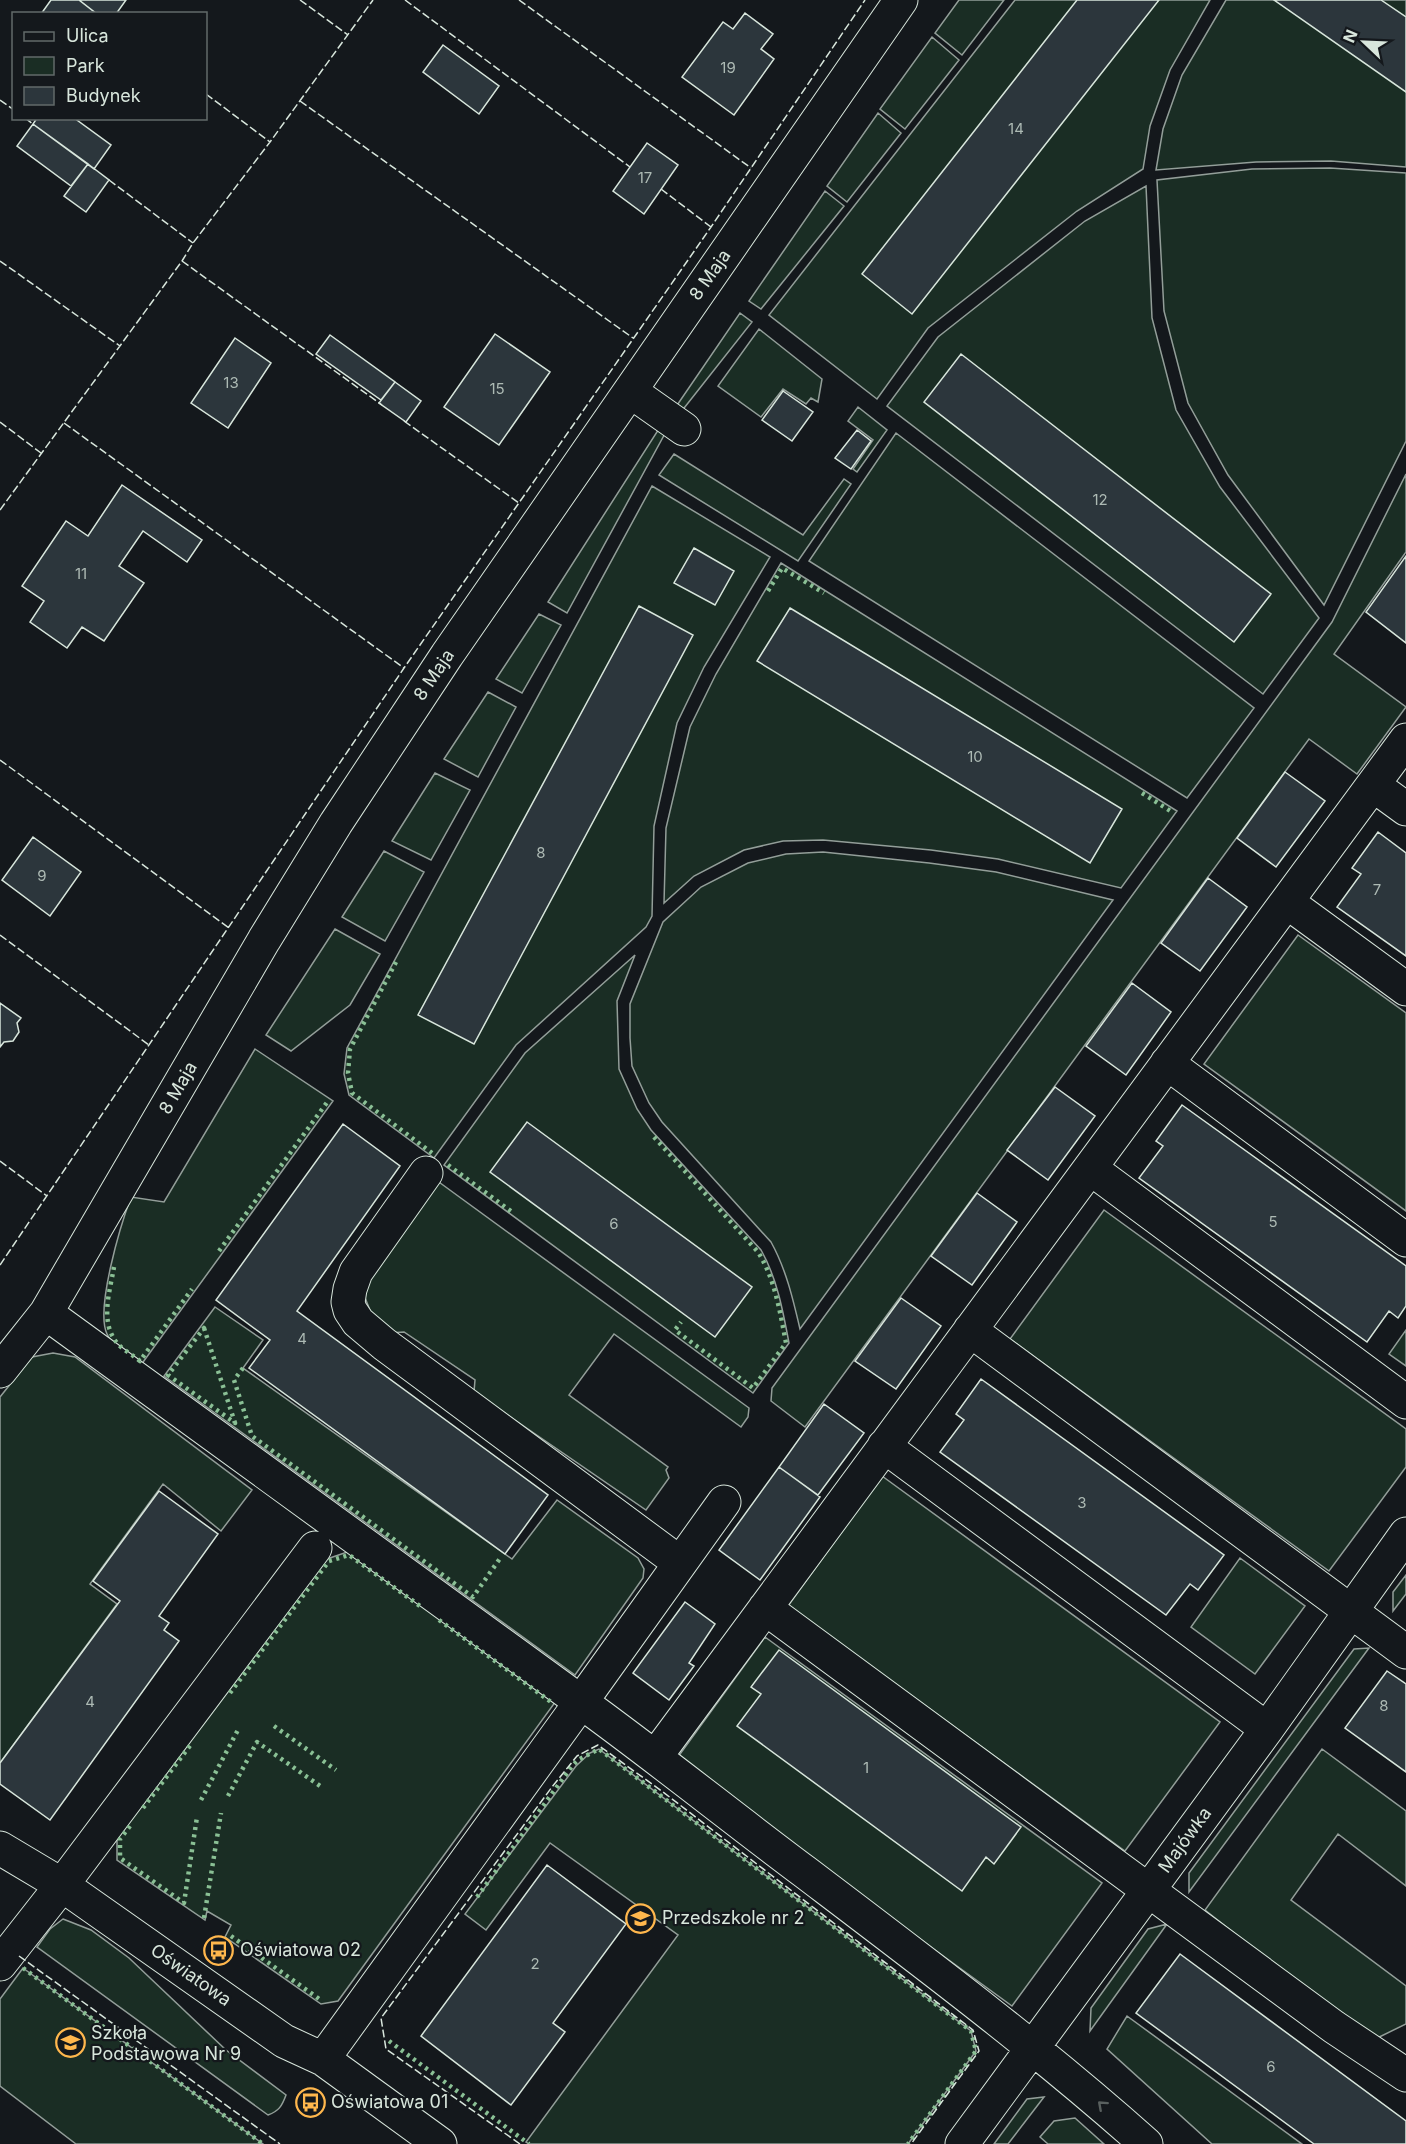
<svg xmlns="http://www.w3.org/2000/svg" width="1406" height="2144" font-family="Inter,sans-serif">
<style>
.green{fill:#1a2d24;stroke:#939e99;stroke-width:1.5}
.building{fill:#2c363c;stroke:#d8e6dc;stroke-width:1.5}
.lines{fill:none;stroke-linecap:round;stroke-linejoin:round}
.minor-casing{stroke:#d8e6dc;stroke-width:35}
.minor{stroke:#14181c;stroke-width:33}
.hedge{stroke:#8ac095;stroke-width:4.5;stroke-dasharray:3 4.5;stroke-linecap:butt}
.fence{stroke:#d8e6dc;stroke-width:1.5;stroke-dasharray:8 3;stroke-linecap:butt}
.oneway{stroke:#59605f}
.labels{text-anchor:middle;stroke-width:4.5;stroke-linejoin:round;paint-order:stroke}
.number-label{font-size:15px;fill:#adbab4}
.street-label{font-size:18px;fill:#d8e6dc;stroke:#14181c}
.poi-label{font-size:18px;fill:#d8e6dc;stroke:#14181c;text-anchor:start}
</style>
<rect width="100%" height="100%" fill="#14181c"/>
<path class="green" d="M 959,0 L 1004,0 L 962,55 L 935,33 Z
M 1015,0 L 1210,0 L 1170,70 L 1150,126 L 1143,169 L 1077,211 L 928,328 L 877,399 L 769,315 Z
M 1226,0 L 1406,0 L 1406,167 L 1331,161 L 1256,162 L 1156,170 L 1163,129 L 1182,75 Z
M 932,37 L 959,60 L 905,129 L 880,109 Z
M 878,113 L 901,133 L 847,202 L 827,186 Z
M 1330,168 L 1406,173 L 1406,441 L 1324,605 L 1228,475 L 1188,403 L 1164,311 L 1157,180 L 1252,169 Z
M 1146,186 L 1152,318 L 1176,410 L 1220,487 L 1319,618 L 1263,694 L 887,406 L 938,337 L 1085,221 Z
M 825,191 L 844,206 L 761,309 L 749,301 Z
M 740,313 L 752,322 L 677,417 L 671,414 Z
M 759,329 L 822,379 L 818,402 L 811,398 L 806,404 L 783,389 L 761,417 L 718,386 Z
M 858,407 L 887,430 L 857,472 L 853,469 L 873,440 L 848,421 Z
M 662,424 L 668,428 L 567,613 L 548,602 Z
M 896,433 L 1254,708 L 1187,798 L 809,561 Z
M 674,454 L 803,535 L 844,479 L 851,484 L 798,561 L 659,475 Z
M 1406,474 L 1406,552 L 1334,654 L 1406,707 L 1357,774 L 1309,739 L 805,1427 L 771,1401 L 772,1388 L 1332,622 Z
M 652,486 L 770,557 L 704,667 L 677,723 L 654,826 L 652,916 L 646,927 L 516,1045 L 434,1158 L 349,1095 L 344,1074 L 347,1048 Z
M 781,563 L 1177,811 L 1121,888 L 998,859 L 931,850 L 823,840 L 783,841 L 744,850 L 694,876 L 664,903 L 666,828 L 690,727 L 716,674 Z
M 539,614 L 561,625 L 522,693 L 496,679 Z
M 488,692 L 516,707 L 478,777 L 444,759 Z
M 435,773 L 470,790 L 431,860 L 392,841 Z
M 384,851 L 424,872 L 385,941 L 342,917 Z
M 823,852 L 929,863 L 996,872 L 1113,900 L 800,1329 C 793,1299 786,1269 771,1242 L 662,1122 L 649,1103 L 632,1066 L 630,1038 L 630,1004 L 663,922 L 701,887 L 748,863 L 786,854 Z
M 335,929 L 380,954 L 350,1005 L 291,1051 L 266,1035 Z
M 1298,935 L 1406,1013 L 1406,1211 L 1204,1064 Z
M 635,955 L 617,1001 L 619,1069 L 637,1109 L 651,1130 L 761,1250 C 777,1278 783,1311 789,1343 L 753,1393 L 444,1165 L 525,1053 Z
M 255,1049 L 333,1101 L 141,1365 C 129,1356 114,1348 107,1334 C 95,1309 121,1224 131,1197 L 164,1202 Z
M 432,1177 L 749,1408 L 748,1417 L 741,1427 L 614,1334 L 569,1395 L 668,1467 L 666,1470 L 669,1478 L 646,1510 L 474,1392 L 475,1380 L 404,1332 L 388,1333 L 373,1318 L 364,1295 L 371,1262 Z
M 1104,1210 L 1406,1429 L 1406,1467 L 1329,1571 L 1010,1339 Z
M 215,1307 L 263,1340 L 243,1368 L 512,1559 L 557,1500 L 638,1558 L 644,1569 L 643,1578 L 575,1675 L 164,1376 Z
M 1406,1330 L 1406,1366 L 1389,1354 Z
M 53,1353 L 75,1357 L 252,1490 L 221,1531 L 163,1484 L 90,1584 L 117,1604 L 0,1763 L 0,1397 L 32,1357 Z
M 882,1476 L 1220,1722 L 1125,1851 L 788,1606 Z
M 350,1551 L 556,1701 L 338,2001 L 321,2004 L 225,1937 L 231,1925 L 207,1911 L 205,1920 L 117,1860 L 117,1838 L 327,1559 Z
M 1240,1558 L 1305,1606 L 1255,1674 L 1191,1627 Z
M 1406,1575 L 1406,1594 L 1393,1611 L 1393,1592 Z
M 765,1637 L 1102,1883 L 1012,2006 L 675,1761 Z
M 1369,1648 L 1189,1892 L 1189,1873 L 1354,1649 Z
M 599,1749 L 971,2031 L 976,2051 L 908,2144 L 529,2144 L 526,2142 L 678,1935 L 550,1843 L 486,1930 L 465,1914 L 576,1766 L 590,1753 Z
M 1322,1749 L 1406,1811 L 1406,1886 L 1338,1834 L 1291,1900 L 1406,1986 L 1406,2024 L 1371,2041 L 1205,1910 Z
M 63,1919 L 91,1930 L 129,1958 L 226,2050 L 286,2095 C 282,2106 279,2111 268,2115 L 37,1947 L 50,1929 Z
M 1167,1924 L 1090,2031 L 1091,2008 L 1148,1929 Z
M 23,1968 L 263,2144 L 76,2144 L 0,2086 L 0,1999 Z
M 1127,2016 L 1302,2144 L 1212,2144 L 1107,2049 Z
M 1044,2097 L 1008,2144 L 994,2144 L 1027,2099 Z
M 1075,2118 L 1104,2144 L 1048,2144 L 1040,2137 L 1054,2121 Z"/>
<path class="building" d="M 51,0 L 79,0 L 97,14 L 41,14 Z
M 79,0 L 126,0 L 116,14 L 97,14 Z
M 1077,0 L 1159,0 L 912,314 L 862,274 Z
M 1274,0 L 1381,0 L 1406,17 L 1406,92 Z
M 745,13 L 773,34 L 761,49 L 774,59 L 734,115 L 682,77 L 723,22 L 733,29 Z
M 443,45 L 499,86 L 479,114 L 423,72 Z
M 37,118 L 74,118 L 111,145 L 94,169 L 33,124 Z
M 33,124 L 88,164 L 71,186 L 17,146 Z
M 647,143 L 678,165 L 644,214 L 613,191 Z
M 88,164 L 109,180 L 86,212 L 64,196 Z
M 495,334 L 550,372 L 499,445 L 444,407 Z
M 330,335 L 395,382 L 381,400 L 316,354 Z
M 235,338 L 271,363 L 228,428 L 191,403 Z
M 961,354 L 1271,594 L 1234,642 L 924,402 Z
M 395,382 L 421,401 L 406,422 L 379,403 Z
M 783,391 L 813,412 L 792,441 L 762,420 Z
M 857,430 L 871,441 L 851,469 L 835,458 Z
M 122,485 L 202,540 L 187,562 L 143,531 L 119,566 L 144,583 L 104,641 L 82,627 L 67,648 L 30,622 L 44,601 L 22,586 L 66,521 L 88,536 Z
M 694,548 L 734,571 L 715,605 L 674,583 Z
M 1406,556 L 1406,643 L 1366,612 Z
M 639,606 L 693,635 L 474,1044 L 418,1015 Z
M 790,608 L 1122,809 L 1090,863 L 757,661 Z
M 1285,772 L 1325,801 L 1276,867 L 1237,838 Z
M 1378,832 L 1406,853 L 1406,956 L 1337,907 L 1361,874 L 1352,868 Z
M 33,837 L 81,872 L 50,916 L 2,880 Z
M 1208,878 L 1247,907 L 1200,971 L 1161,943 Z
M 1132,983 L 1171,1012 L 1126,1075 L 1086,1046 Z
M 0,1003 L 21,1018 L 17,1023 L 19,1032 L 13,1041 L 4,1042 L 0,1047 Z
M 1055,1087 L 1095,1116 L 1048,1180 L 1007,1150 Z
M 1182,1105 L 1406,1266 L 1406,1306 L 1398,1318 L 1389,1311 L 1367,1342 L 1139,1178 L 1163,1146 L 1156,1141 Z
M 527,1122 L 752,1287 L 715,1337 L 490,1172 Z
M 343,1124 L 400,1166 L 297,1311 L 548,1495 L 505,1554 L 249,1368 L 270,1340 L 216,1300 Z
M 977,1193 L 1017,1222 L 972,1285 L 931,1256 Z
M 901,1298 L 941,1326 L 896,1389 L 855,1361 Z
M 981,1379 L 1224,1555 L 1198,1590 L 1190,1584 L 1166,1615 L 940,1452 L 964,1420 L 956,1414 Z
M 824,1404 L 864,1433 L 818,1495 L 779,1467 Z
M 779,1467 L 820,1497 L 760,1580 L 719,1550 Z
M 159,1491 L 218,1534 L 159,1616 L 169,1623 L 164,1630 L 179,1641 L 50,1820 L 0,1784 L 0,1763 L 120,1601 L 93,1581 Z
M 685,1602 L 715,1624 L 689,1663 L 694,1666 L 669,1700 L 633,1673 Z
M 779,1650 L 1021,1827 L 994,1864 L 986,1857 L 962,1891 L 737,1726 L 761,1694 L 751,1687 Z
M 1387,1671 L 1406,1684 L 1406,1772 L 1345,1728 Z
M 547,1865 L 626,1924 L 553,2023 L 565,2032 L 511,2105 L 421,2036 Z
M 1180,1954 L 1406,2121 L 1406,2144 L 1314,2144 L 1136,2013 Z"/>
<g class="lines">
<defs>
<path id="minor" d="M 630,391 L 684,429
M 1373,785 L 1406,809
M 1287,902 L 1406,989
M 1167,1063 L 1406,1240
M 1090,1168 L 1406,1402
M 426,1173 L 356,1272 L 350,1289 L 348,1302 L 350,1310 L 358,1322 L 384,1344 L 680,1563
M 46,1313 L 581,1702 L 724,1502
M 970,1330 L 1406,1652
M 0,1371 L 46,1313 L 264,940 L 336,823 L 447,655 L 901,0
M 884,1446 L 1267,1729
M 765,1608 L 1334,2027 L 1406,2075
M 656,1756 L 1406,740
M 0,1848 L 62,1885 L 284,2041 L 323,2059 L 440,2144
M 0,1964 L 62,1885 L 315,1548
M 323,2059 L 581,1702 C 657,1757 730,1816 805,1872 C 921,1960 1037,2047 1146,2144
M 962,2144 L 1267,1729 L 1406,1534"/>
</defs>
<use href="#minor" class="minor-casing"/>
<use href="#minor" class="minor"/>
<path class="hedge" d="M 768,591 L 782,568 L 824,593
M 1142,793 L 1172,812
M 396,962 L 350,1049 L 348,1073 L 352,1093 L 432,1153
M 654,1137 L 758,1252 C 775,1279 780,1312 786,1343 L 753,1388 L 675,1330 L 681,1322
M 448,1165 L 512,1212
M 219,1251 L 328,1101
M 114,1267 C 110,1291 99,1323 118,1344 C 123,1350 133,1355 140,1361 L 192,1289
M 204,1328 L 235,1423 L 168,1375 Z
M 243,1368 L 234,1380 L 252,1436 L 473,1597 L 501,1557
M 439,1620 L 551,1702
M 230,1693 L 329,1561 L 349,1555 L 420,1606
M 274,1726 L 336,1770
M 228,1796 L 257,1742 L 323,1788
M 201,1800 L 239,1728
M 143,1808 L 192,1743
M 130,1826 L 120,1839 L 120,1858 L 184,1903 L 197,1817
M 477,1897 L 572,1766 L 578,1760 L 599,1749 L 971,2031 L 976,2051 L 908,2144
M 204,1918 L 221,1813
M 231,1936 L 322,2001
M 23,1968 L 263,2144
M 389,2041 L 529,2144"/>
<path class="fence" d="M 300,0 L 348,35
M 405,0 L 630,167
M 519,0 L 751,168
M 206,94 L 270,142
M 0,100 L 14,110
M 300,101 L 633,338
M 25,118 L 33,124
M 109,180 L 193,243
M 661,189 L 711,227
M 0,261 L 120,346
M 182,261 L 382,405
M 404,421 L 519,503
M 0,422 L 41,453
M 64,423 L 404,668
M 0,510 L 182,261 L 193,243 L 270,142 L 373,0
M 0,760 L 229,928
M 0,935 L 149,1045
M 0,1161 L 47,1196
M 0,1265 L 404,668 L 711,227 L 865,0
M 19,1956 L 280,2144
M 520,2144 L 386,2049 L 381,2018 L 552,1787 L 577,1756 L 598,1745 L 663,1792 L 973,2030 L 979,2051 L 911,2144"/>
</g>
<defs><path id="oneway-chevron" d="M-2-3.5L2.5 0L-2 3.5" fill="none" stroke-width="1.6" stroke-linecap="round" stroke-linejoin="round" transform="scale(1.5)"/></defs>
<use class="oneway" href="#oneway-chevron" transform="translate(1102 2105) rotate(-138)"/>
<defs>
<symbol id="school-ring" viewBox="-11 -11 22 22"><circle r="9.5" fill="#14181c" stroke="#ffb74d" stroke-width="1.5"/><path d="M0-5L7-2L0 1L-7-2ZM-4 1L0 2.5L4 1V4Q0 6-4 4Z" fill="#ffb74d"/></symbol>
<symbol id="bus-ring" viewBox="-11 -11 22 22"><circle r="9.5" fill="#14181c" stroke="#ffb74d" stroke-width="1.5"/><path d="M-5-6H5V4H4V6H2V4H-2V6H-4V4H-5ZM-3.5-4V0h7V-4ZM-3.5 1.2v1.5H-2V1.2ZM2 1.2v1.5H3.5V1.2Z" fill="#ffb74d"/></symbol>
</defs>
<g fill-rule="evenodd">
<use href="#school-ring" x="624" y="1902" width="33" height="33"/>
<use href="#bus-ring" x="202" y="1934" width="33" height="33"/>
<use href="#school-ring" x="54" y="2026" width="33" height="33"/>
<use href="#bus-ring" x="294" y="2086" width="33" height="33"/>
</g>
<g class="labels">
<g class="number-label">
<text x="728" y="73">19</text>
<text x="1016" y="134">14</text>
<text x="645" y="183">17</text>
<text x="231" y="388">13</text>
<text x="497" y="394">15</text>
<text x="1100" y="505">12</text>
<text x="81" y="579">11</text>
<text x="975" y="762">10</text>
<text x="541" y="858">8</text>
<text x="42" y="881">9</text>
<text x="1377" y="895">7</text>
<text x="1273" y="1227">5</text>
<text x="614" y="1229">6</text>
<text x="302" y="1344">4</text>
<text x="1082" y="1508">3</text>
<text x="90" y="1707">4</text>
<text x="1384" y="1711">8</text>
<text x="866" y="1773">1</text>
<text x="535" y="1969">2</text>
<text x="1271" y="2072">6</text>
</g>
<g class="street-label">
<text transform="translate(710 275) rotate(-55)" y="6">8 Maja</text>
<text transform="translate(434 675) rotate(-56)" y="6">8 Maja</text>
<text transform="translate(178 1088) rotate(-60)" y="6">8 Maja</text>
<text transform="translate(1185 1840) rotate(-54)" y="6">Majówka</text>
<text transform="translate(191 1975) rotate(35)" y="6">Oświatowa</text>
</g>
<g class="poi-label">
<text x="662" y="1924">Przedszkole nr 2</text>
<text x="240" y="1956">Oświatowa 02</text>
<text x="91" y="2039">Szkoła<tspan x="91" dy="21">Podstawowa Nr 9</tspan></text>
<text x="331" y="2108">Oświatowa 01</text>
</g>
</g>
<rect x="12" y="12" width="195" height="108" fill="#14181c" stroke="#626a69" stroke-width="1.5"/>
<rect x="24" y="32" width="30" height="9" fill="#14181c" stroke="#626a69" stroke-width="1.5"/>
<text x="66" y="42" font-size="18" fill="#d8e6dc">Ulica</text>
<rect x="24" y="57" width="30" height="18" fill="#1a2d24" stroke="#626a69" stroke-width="1.5"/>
<text x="66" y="72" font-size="18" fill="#d8e6dc">Park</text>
<rect x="24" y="87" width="30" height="18" fill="#2c363c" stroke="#626a69" stroke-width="1.5"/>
<text x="66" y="102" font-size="18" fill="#d8e6dc">Budynek</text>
<g transform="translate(1364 42) rotate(293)" stroke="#14181c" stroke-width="4.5" paint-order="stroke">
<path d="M0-4.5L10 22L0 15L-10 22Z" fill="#d8e6dc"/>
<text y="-9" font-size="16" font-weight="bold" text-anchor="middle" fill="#d8e6dc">N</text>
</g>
</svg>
